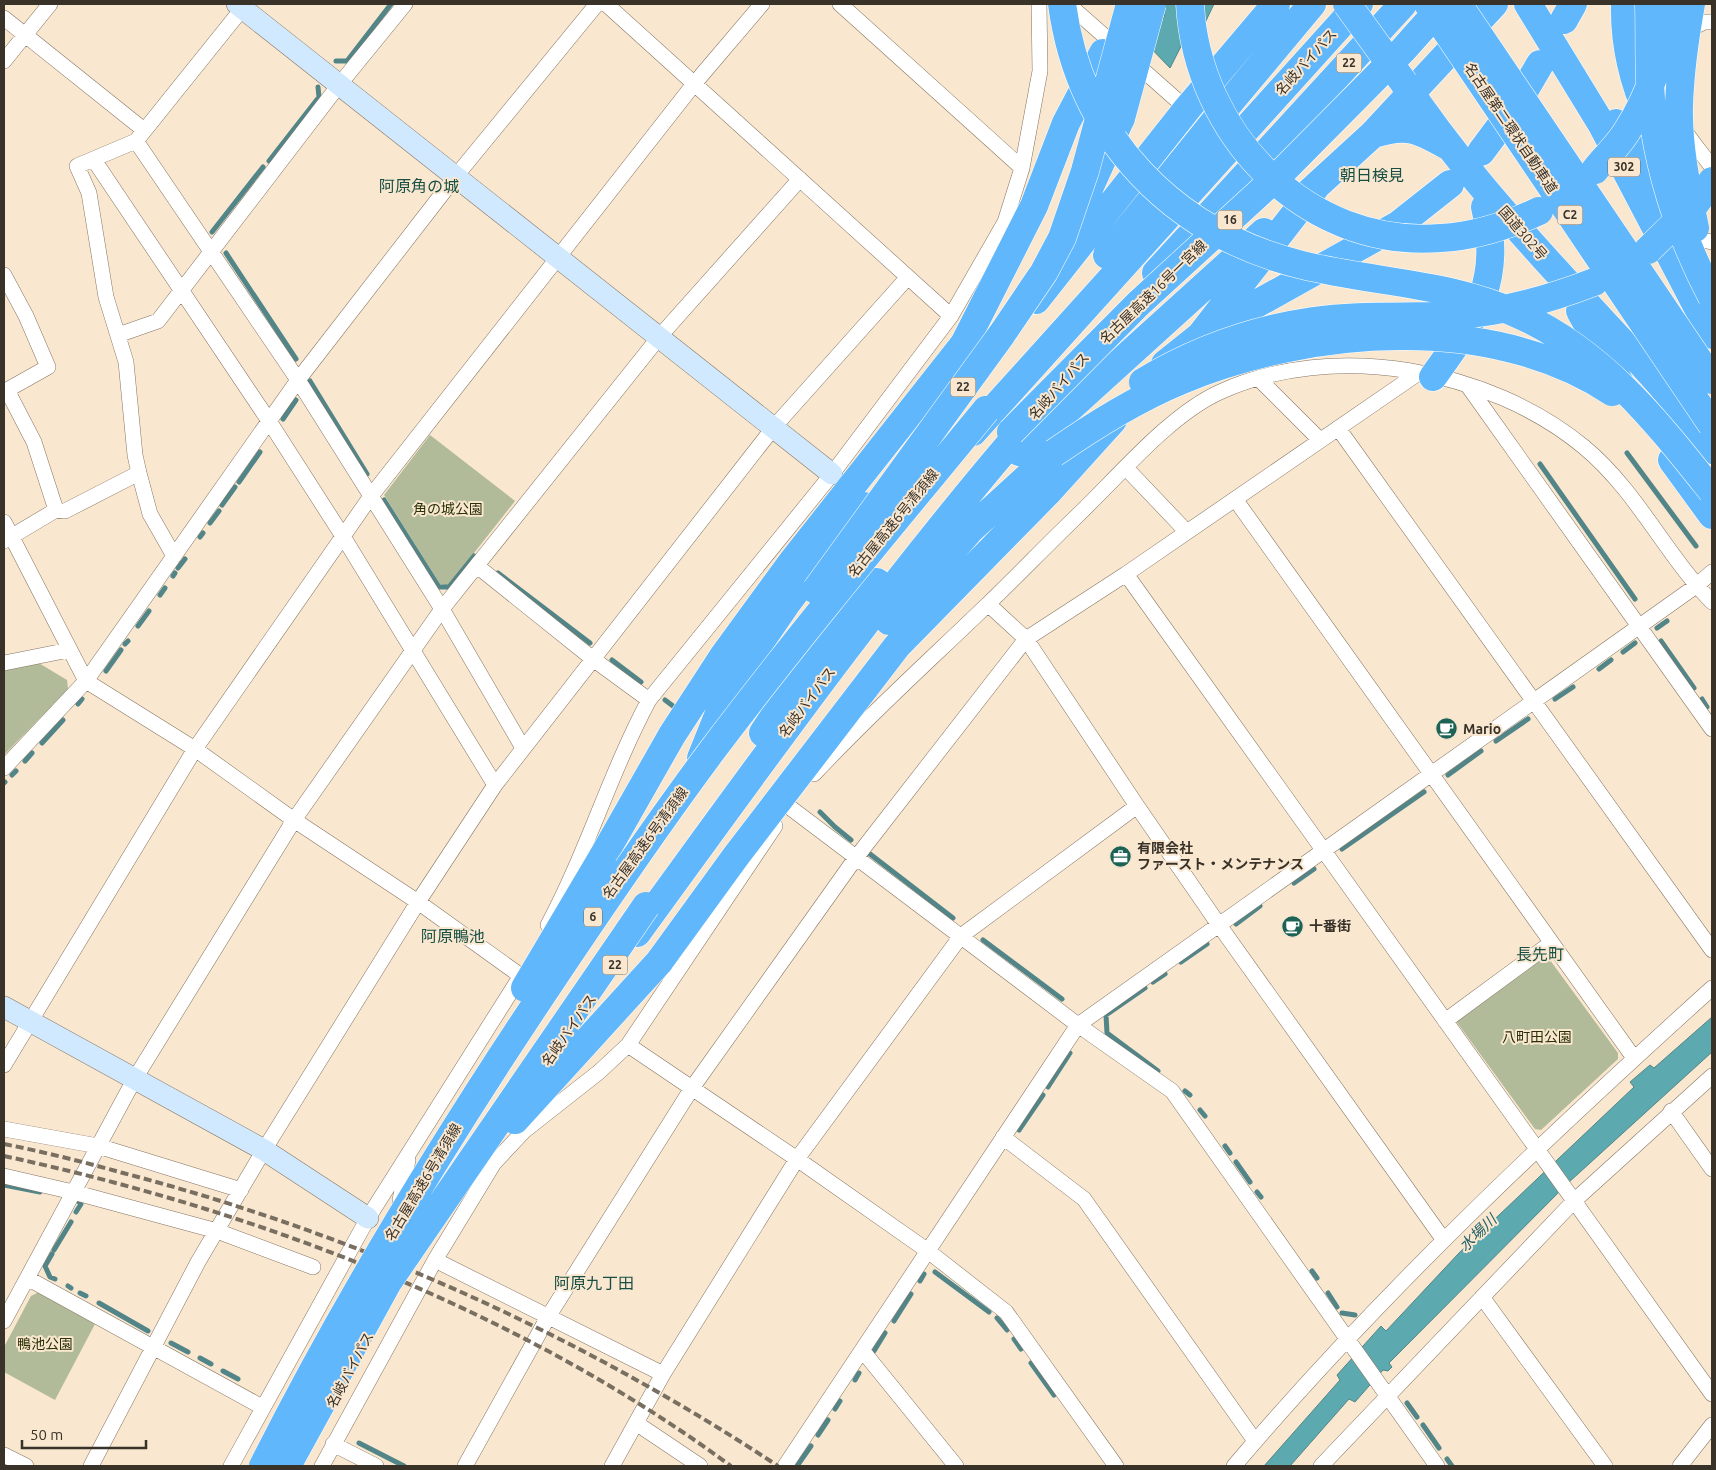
<svg xmlns="http://www.w3.org/2000/svg" width="1716" height="1470" font-family="Ubuntu,'Noto Sans JP',sans-serif">
<style>
.green{fill:#b2bb99}
.water{fill:#5ca9b0;stroke:#528588}
.lines{fill:none;stroke-linecap:round;stroke-linejoin:round}
.stream{stroke:#528588;stroke-width:5}
.street-casing{stroke:#867561;stroke-width:16}
.secondary-casing{stroke:#867561;stroke-width:22}
.highway-casing{stroke:#fff;stroke-width:29}
.street{stroke:#fff;stroke-width:15}
.secondary{stroke:#d0e9fe;stroke-width:21}
.highway{stroke:#61b7fb;stroke-width:28}
.rail{stroke:#796f61;stroke-width:4;stroke-dasharray:8 4;stroke-linecap:butt}
.highway-bridge-casing{stroke:#fff;stroke-width:29;stroke-linecap:butt}
.highway-bridge{stroke:#61b7fb;stroke-width:28}
.labels{text-anchor:middle;stroke-width:4;stroke-linejoin:round;paint-order:stroke}
.shield{fill:#f9e7d0;stroke:#73685b;stroke-width:1}
.shield-label{font-size:12px;font-weight:bold;fill:#393229}
.street-label{font-size:14px;fill:#393229;stroke:#f9e7d0}
.park-label{font-size:14px;fill:#293105;stroke:#f9e7d0}
.poi-label{font-size:14px;font-weight:bold;fill:#393229;stroke:#f9e7d0;text-anchor:start}
.water-label{font-size:15px;font-style:italic;fill:#216167;stroke:#f9e7d0}
.quarter-label{font-size:16px;fill:#184f44;stroke:#f9e7d0}
</style>
<rect width="100%" height="100%" fill="#f9e7d0"/>
<path class="green" d="M 430,435 L 515,501 L 448,586 L 440,584 L 384,495 Z
M 37,662 L 67,680 L 68,689 L 4,755 L 4,670 Z
M 1540,955 L 1547,956 L 1618,1053 L 1618,1059 L 1541,1130 L 1535,1129 L 1456,1021 Z
M 39,1292 L 95,1324 L 55,1400 L 4,1372 L 4,1347 L 31,1296 Z"/>
<path class="water" d="M 1154,4 L 1214,4 L 1203,27 L 1198,13 L 1170,68 L 1144,41 L 1165,16 Z
M 1712,1017 L 1712,1052 L 1568,1183 L 1389,1363 L 1392,1367 L 1388,1371 L 1383,1370 L 1355,1402 L 1349,1399 L 1290,1466 L 1264,1466 L 1340,1380 L 1337,1375 L 1381,1326 L 1386,1331 L 1459,1253 L 1634,1087 L 1630,1082 L 1650,1065 L 1654,1068 Z"/>
<g class="lines">
<path class="stream" d="M 336,61 L 347,61 L 391,4
M 269,161 L 319,97 L 318,87
M 212,232 L 263,167
M 226,253 L 296,359
M 310,381 L 367,474
M 283,419 L 296,400
M 1627,453 L 1696,546
M 1540,464 L 1635,599
M 239,482 L 260,452
M 384,500 L 439,587 L 449,587 L 474,556
M 222,505 L 235,487
M 210,523 L 219,511
M 200,537 L 203,533
M 178,568 L 185,559
M 498,573 L 590,643
M 173,576 L 175,573
M 160,595 L 165,588
M 138,626 L 149,611
M 1657,628 L 1667,621
M 1661,641 L 1694,688
M 125,644 L 128,641
M 1623,652 L 1635,643
M 612,660 L 641,682
M 1599,669 L 1611,660
M 106,671 L 121,650
M 1555,699 L 1573,687
M 1702,699 L 1707,707
M 665,700 L 677,709
M 78,704 L 82,699
M 1496,741 L 1528,719
M 42,743 L 63,720
M 25,761 L 32,753
M 12,775 L 16,771
M 1448,775 L 1481,751
M 4,783 L 5,782
M 820,812 L 835,827 L 851,840
M 1342,849 L 1424,792
M 870,854 L 953,918
M 1294,883 L 1314,869
M 1236,924 L 1260,906
M 983,940 L 1062,999
M 1181,962 L 1207,944
M 1153,982 L 1165,974
M 1145,988 L 1106,1015 L 1107,1033 L 1158,1071
M 1048,1087 L 1070,1053
M 1185,1091 L 1190,1095
M 1200,1110 L 1205,1116
M 1019,1130 L 1043,1095
M 1225,1146 L 1230,1153
M 1236,1162 L 1250,1182
M 4,1185 L 40,1192
M 1257,1192 L 1261,1197
M 76,1212 L 81,1204 L 78,1201
M 54,1250 L 71,1222
M 52,1254 L 45,1266 L 50,1277 L 55,1279
M 1312,1271 L 1317,1278
M 935,1272 L 989,1312
M 920,1281 L 924,1274
M 68,1286 L 71,1288
M 80,1293 L 86,1296
M 1328,1293 L 1337,1307
M 99,1303 L 148,1331
M 1342,1313 L 1355,1315
M 997,1318 L 1007,1330
M 894,1321 L 911,1294
M 1014,1339 L 1021,1349
M 171,1343 L 188,1352
M 874,1351 L 885,1333
M 200,1358 L 211,1364
M 1031,1363 L 1054,1395
M 223,1371 L 238,1379
M 855,1380 L 859,1373
M 1407,1403 L 1417,1417
M 835,1409 L 840,1401
M 1423,1425 L 1439,1448
M 818,1435 L 828,1420
M 359,1443 L 404,1466
M 1447,1459 L 1452,1466
M 797,1466 L 811,1446"/>
<defs>
<path id="street" d="M 606,4 L 951,316
M 840,4 L 1022,168
M 1068,4 L 1187,109
M 4,18 L 144,130
M 1684,32 L 1704,22 L 1712,22
M 4,61 L 50,4
M 1661,70 C 1661,107 1691,139 1712,167
M 136,141 L 298,380 L 442,609 L 523,748
M 94,160 L 269,421 L 344,538 L 495,785
M 1697,239 L 1712,242
M 4,275 L 26,316 L 48,367 L 7,390 L 34,442 L 56,510
M 118,335 L 158,321 L 339,85 L 405,4
M 1259,379 L 1320,440
M 1468,386 L 1712,729
M 1338,428 L 1712,950
M 1126,468 L 1186,531
M 1235,499 L 1634,1058
M 4,522 L 86,681 L 195,749 L 294,820 L 418,902 L 521,976
M 4,541 L 56,510 L 65,511 L 139,473
M 174,556 L 150,514 L 139,473 L 135,455 L 126,362 L 106,297 L 89,193 L 77,166 L 136,141 L 246,4
M 477,566 L 593,659 L 649,700
M 1126,574 L 1712,1394
M 988,604 L 1026,639 L 1137,806 L 1219,925 L 1443,1239
M 4,663 L 69,650
M 4,768 L 86,681 L 298,380 L 456,176 L 597,4
M 814,774 C 869,715 929,661 987,605 C 1017,576 1047,545 1077,516 C 1118,477 1169,415 1220,392 C 1333,340 1490,369 1584,447 C 1637,491 1665,554 1712,602
M 788,806 L 1078,1025 L 1172,1091 L 1437,1466
M 548,925 C 587,852 610,773 649,700 L 832,474 L 951,316 L 1005,222 L 1022,168 L 1040,71 L 1039,4
M 1445,1021 L 1551,943
M 628,1045 L 797,1159 L 928,1251 L 1006,1312 L 1116,1466
M 4,1065 L 195,749 L 371,496 L 694,84 L 762,4
M 1671,1111 L 1712,1169
M 4,1129 L 98,1146 L 241,1190
M 1003,1137 L 1084,1199 L 1255,1441
M 4,1176 L 73,1192 L 217,1231 L 313,1267
M 400,1200 L 408,1160
M 435,1260 L 663,1374
M 27,1278 L 262,1407
M 1482,1297 L 1605,1466
M 4,1321 L 134,1080 L 294,820 L 442,609 L 660,336 L 800,179
M 862,1350 L 956,1466
M 636,1423 L 700,1466
M 333,1444 L 376,1466
M 4,1455 L 26,1466
M 91,1466 L 198,1262 L 264,1150 L 418,902 L 495,785 L 774,427 L 908,277
M 231,1466 L 368,1218 L 522,974
M 322,1466 L 435,1260 L 494,1163 L 524,1131 L 599,1072 L 628,1045 L 775,826
M 465,1466 L 548,1317 L 692,1088 L 855,859 L 1026,639 L 1126,574 L 1417,374
M 612,1466 L 663,1374 L 797,1159 L 961,936 L 1137,806
M 785,1466 L 1078,1025 L 1696,586 L 1712,572
M 1234,1466 C 1380,1294 1545,1139 1712,988
M 1321,1466 L 1575,1200 L 1712,1076
M 1680,1466 L 1712,1425"/>
<path id="secondary" d="M 237,4 L 832,474
M 4,1007 L 264,1150 L 368,1218"/>
<path id="highway" d="M 1528,4 L 1602,125 L 1712,335
M 1625,4 C 1624,43 1633,84 1650,118
M 1564,20 L 1573,4
M 1404,83 C 1449,151 1505,215 1560,275 C 1612,333 1668,387 1712,450
M 1616,123 L 1668,196
M 1373,134 C 1406,124 1416,128 1446,145
M 1481,152 L 1516,105 L 1540,64
M 1302,199 L 1373,134 L 1494,4
M 1083,202 L 1121,118
M 1107,255 L 1231,101 L 1312,4
M 1156,273 L 1403,4
M 1036,300 L 1187,109 L 1276,4
M 1580,311 L 1620,383
M 1208,331 L 1398,225 L 1450,184
M 1165,364 L 1200,336 L 1315,188
M 1433,377 C 1475,318 1503,284 1485,207
M 973,432 L 1359,4
M 1019,452 L 1041,434 L 1264,232
M 1672,460 L 1712,515
M 889,621 L 971,529 L 1054,453
M 763,733 L 804,671 L 877,582
M 701,758 L 730,686 L 787,603 L 838,536 L 864,506
M 602,858 L 672,735 L 724,655 L 792,562 L 964,344 L 1034,206 L 1066,123 L 1103,53
M 637,933 C 764,758 890,582 1032,418
M 659,962 L 736,856 L 897,646 L 1047,493 L 1113,420"/>
</defs>
<use href="#street" class="street-casing"/>
<use href="#secondary" class="secondary-casing"/>
<use href="#highway" class="highway-casing"/>
<use href="#street" class="street"/>
<use href="#secondary" class="secondary"/>
<use href="#highway" class="highway"/>
<path class="rail" d="M 4,1144 C 44,1152 84,1162 123,1173 C 356,1234 578,1334 778,1466
M 4,1156 C 259,1211 520,1311 731,1466"/>
<defs>
<path id="highway-bridge" d="M 1062,4 C 1080,138 1173,233 1302,265 C 1376,283 1453,283 1522,316 C 1605,355 1656,421 1712,491
M 1190,4 C 1197,134 1306,249 1441,238 C 1476,236 1507,226 1539,211
M 1347,4 L 1404,83
M 1428,4 L 1712,425
M 1458,4 L 1712,380
M 1649,4 C 1650,39 1648,75 1652,110 C 1660,177 1681,238 1712,297
M 1691,4 C 1685,37 1680,72 1679,106 C 1678,147 1687,188 1695,228
M 1121,118 L 1152,4
M 1595,170 C 1605,157 1619,145 1627,131 C 1652,92 1665,49 1671,4
M 1648,250 L 1696,203 L 1712,181
M 1143,382 C 1196,350 1252,330 1313,321 C 1361,314 1410,318 1458,315 C 1505,312 1550,299 1594,282
M 1011,432 L 1138,304 L 1281,173 L 1403,50 L 1444,4
M 1054,453 C 1095,425 1136,399 1182,380 C 1311,327 1491,312 1612,392
M 816,590 L 1002,334 L 1044,272 L 1062,238 L 1085,171 L 1130,4
M 525,988 L 602,858
M 515,1120 L 659,962
M 263,1466 C 341,1311 432,1161 528,1016 C 587,927 647,838 711,752 C 799,635 893,523 986,410
M 287,1466 L 388,1282 L 646,906"/>
</defs>
<use href="#highway-bridge" class="highway-bridge-casing"/>
<use href="#highway-bridge" class="highway-bridge"/>
</g>
<defs>
<symbol id="cafe-disc" viewBox="-11 -11 22 22"><circle r="9.5" fill="#1d6355" stroke="#f9e7d0"/><path d="M-5.5-4.5H6V0H3Q3 3.5 0 3.5H-2.5Q-5.5 3.5-5.5 0ZM3-3.2v2h1.7v-2ZM-6 4.5H4V6H-6Z" fill="#fff"/></symbol>
<symbol id="office-disc" viewBox="-11 -11 22 22"><circle r="9.5" fill="#1d6355" stroke="#f9e7d0"/><path d="M-6-3h4V-5.5h4V-3h4V5H-6ZM-1-4.5V-3h2v-1.5ZM-6 0V1H6V0Z" fill="#fff"/></symbol>
</defs>
<g fill-rule="evenodd">
<use href="#cafe-disc" x="1434" y="716" width="25" height="25"/>
<use href="#office-disc" x="1108" y="844" width="25" height="25"/>
<use href="#cafe-disc" x="1280" y="914" width="25" height="25"/>
</g>
<g class="labels">
<g class="shield">
<rect x="1336.5" y="53.5" width="25" height="19" rx="4"/>
<rect x="1608" y="157.5" width="32" height="19" rx="4"/>
<rect x="1557.5" y="205.5" width="25" height="19" rx="4"/>
<rect x="1217.5" y="210.5" width="25" height="19" rx="4"/>
<rect x="950.5" y="377.5" width="25" height="19" rx="4"/>
<rect x="584" y="907.5" width="18" height="19" rx="4"/>
<rect x="602.5" y="955.5" width="25" height="19" rx="4"/>
</g>
<g class="shield-label">
<text x="1349" y="67">22</text>
<text x="1624" y="171">302</text>
<text x="1570" y="219">C2</text>
<text x="1230" y="224">16</text>
<text x="963" y="391">22</text>
<text x="593" y="921">6</text>
<text x="615" y="969">22</text>
</g>
<g class="street-label">
<text transform="translate(1306 62) rotate(-48)" y="5">名岐バイパス</text>
<text transform="translate(1511 128) rotate(56)" y="5">名古屋第二環状自動車道</text>
<text transform="translate(1523 233) rotate(49)" y="5">国道302号</text>
<text transform="translate(1153 292) rotate(-44)" y="5">名古屋高速16号一宮線</text>
<text transform="translate(1059 386) rotate(-49)" y="5">名岐バイパス</text>
<text transform="translate(893 523) rotate(-51)" y="5">名古屋高速6号清須線</text>
<text transform="translate(807 702) rotate(-53)" y="5">名岐バイパス</text>
<text transform="translate(645 843) rotate(-54)" y="5">名古屋高速6号清須線</text>
<text transform="translate(569 1030) rotate(-55)" y="5">名岐バイパス</text>
<text transform="translate(423 1182) rotate(-59)" y="5">名古屋高速6号清須線</text>
<text transform="translate(350 1370) rotate(-62)" y="5">名岐バイパス</text>
</g>
<g class="park-label">
<text x="448" y="514">角の城公園</text>
<text x="1537" y="1042">八町田公園</text>
<text x="45" y="1349">鴨池公園</text>
</g>
<g class="poi-label">
<text x="1463" y="734">Mario</text>
<text x="1137" y="853">有限会社<tspan x="1137" dy="16">ファースト・メンテナンス</tspan></text>
<text x="1309" y="931">十番街</text>
</g>
<g class="water-label">
<text transform="translate(1478 1233) rotate(-44)" y="5">水場川</text>
</g>
<g class="quarter-label">
<text x="1372" y="181">朝日検見</text>
<text x="419" y="192">阿原角の城</text>
<text x="453" y="942">阿原鴨池</text>
<text x="1540" y="960">長先町</text>
<text x="594" y="1289">阿原九丁田</text>
</g>
</g>
<rect width="1716" height="1470" fill="none" stroke="#393229" stroke-width="10"/>
<path d="M22 1440v8h124v-8" fill="none" stroke="#393229" stroke-width="2.5"/>
<text x="30" y="1440" font-size="15" fill="#393229" stroke="#f9e7d0" stroke-width="4" paint-order="stroke">50 m</text>
</svg>
